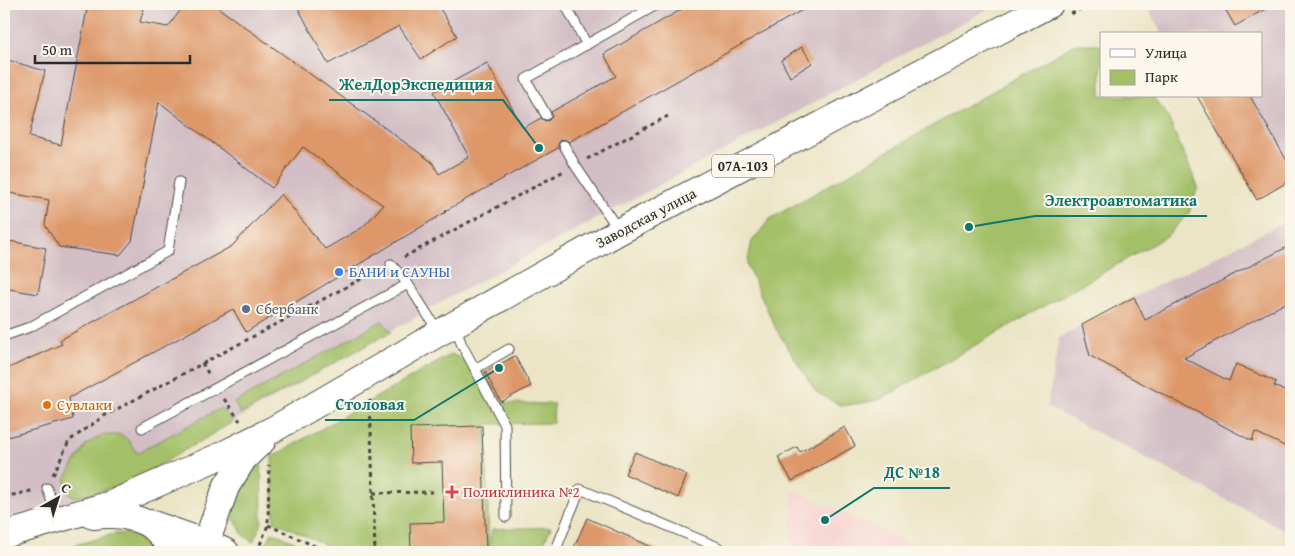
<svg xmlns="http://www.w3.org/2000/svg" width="1295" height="556" font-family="'Gentium Book Plus',serif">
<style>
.built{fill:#f7d0ce}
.industrial{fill:#d2bec4}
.green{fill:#a3c067;stroke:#677649}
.building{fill:#dd9769}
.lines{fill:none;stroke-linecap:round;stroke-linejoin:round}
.service-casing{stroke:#484742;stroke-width:11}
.primary-casing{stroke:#484742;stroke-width:28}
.path{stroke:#484742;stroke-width:3;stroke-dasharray:4 4;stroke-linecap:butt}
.service{stroke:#fff;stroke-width:9}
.primary{stroke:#fff;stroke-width:26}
.shop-dot{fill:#3f7fe0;stroke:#fbf7ec;stroke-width:2}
.service-dot{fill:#5c6f8a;stroke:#fbf7ec;stroke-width:2}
.food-dot{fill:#e8710a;stroke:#fbf7ec;stroke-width:2}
.health-dot{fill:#e0444e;stroke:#fbf7ec;stroke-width:2}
.labels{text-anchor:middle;stroke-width:4;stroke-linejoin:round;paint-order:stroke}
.shield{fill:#fbf7ec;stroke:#696865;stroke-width:1}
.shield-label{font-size:14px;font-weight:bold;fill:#2b2b2b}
.street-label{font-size:15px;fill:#2b2b2b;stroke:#fbf7ec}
.shop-label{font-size:15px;fill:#366cbe;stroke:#fbf7ec;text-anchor:start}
.service-label{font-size:15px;fill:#4e5e75;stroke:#fbf7ec;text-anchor:start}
.food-label{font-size:15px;fill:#c56008;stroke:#fbf7ec;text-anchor:start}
.health-label{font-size:15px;fill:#be3a42;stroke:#fbf7ec;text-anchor:start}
.leader{fill:none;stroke:#0f766e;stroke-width:2}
.callout-dot{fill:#0f766e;stroke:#fbf7ec;stroke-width:2}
.callout-label{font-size:16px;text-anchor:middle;font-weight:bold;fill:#0f766e;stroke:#fbf7ec;stroke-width:4;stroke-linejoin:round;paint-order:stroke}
</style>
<rect width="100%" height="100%" fill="#fbf7ec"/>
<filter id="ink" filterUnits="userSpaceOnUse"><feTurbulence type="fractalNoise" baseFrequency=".02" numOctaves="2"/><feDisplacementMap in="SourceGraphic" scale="10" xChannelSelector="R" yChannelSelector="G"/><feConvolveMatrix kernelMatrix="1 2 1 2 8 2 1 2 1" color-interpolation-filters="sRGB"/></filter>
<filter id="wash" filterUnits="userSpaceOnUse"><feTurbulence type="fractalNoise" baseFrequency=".0096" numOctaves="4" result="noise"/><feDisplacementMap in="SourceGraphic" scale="20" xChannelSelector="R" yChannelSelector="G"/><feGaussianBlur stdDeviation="1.12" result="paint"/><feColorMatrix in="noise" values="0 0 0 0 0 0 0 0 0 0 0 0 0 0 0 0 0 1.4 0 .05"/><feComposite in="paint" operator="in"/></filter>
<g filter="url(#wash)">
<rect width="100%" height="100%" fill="#ebe5c6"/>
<path class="built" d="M 792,489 L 928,552 L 790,552 Z"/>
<path class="industrial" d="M 4,4 L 997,4 L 447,299 L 108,493 L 4,518 Z
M 1145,4 L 1291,4 L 1291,168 L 1250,96 L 1261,96 L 1261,34 L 1162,34 Z
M 1291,219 L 1291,533 L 1047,407 L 1059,338 L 1134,297 Z"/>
<path class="green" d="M 1075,44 L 1097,44 L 1101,46 L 1101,96 L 1152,96 L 1166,113 L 1198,187 L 1189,213 L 1167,236 L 879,400 L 842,406 L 816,392 L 776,329 L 747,265 L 752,241 L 770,219 Z
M 382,321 L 391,332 L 241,414 L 234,403 Z
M 452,354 L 484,372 L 501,403 L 554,404 L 553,423 L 486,424 L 489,549 L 492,529 L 551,527 L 540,552 L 341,552 L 274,521 L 272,457 Z
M 221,408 L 233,422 L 129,483 L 77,497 L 69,494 L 65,487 L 66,477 L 86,445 L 102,435 L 122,435 L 129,441 L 137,453 Z
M 261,460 L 262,522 L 253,542 L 243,535 L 234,518 L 232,508 L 242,480 Z
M 272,532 L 317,552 L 271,552 L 264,549 Z
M 130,533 C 142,536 152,541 158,552 L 51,552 L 114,534 Z"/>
<g id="blocks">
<path class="building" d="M 88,4 L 145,4 L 140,22 L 168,27 L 185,4 L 213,4 L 432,162 L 439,174 L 469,157 L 434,92 L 487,63 L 523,128 L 541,118 L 545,121 L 549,120 L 552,116 L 551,112 L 616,76 L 604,54 L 691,4 L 813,4 L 569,142 L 565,139 L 561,140 L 558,144 L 558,148 L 445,211 L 446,212 L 246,332 L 233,309 L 69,398 L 73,419 L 4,438 L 4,370 L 62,344 L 60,340 L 232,246 L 281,194 L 325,249 L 363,227 L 383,205 L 303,147 L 272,188 L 159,102 L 132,241 L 120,255 L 59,247 L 45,225 L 49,200 L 4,192 L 4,59 L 45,71 L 29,137 L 61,145 Z
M 296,4 L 437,4 L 457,36 L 421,59 L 399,26 L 328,64 Z
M 1222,4 L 1274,4 L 1235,26 Z
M 802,47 L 812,63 L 790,77 L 781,60 Z
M 1197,96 L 1250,96 L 1291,168 L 1291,180 L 1257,200 Z
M 4,240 L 46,248 L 38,294 L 4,288 Z
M 1291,245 L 1291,300 L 1184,358 L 1229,381 L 1236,364 L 1276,382 L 1274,386 L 1291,394 L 1291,449 L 1255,432 L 1252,441 L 1090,356 L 1082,325 L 1134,297 L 1145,320 Z
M 515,356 L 531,386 L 501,402 L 485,372 Z
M 482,426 L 486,551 L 411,552 L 410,523 L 444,522 L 442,462 L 411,463 L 410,428 Z
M 845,427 L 855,446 L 792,481 L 778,457 L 797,447 L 800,452 Z
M 635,452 L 687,475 L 678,498 L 625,474 Z
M 587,518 L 663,552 L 572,552 Z"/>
</g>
</g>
<g filter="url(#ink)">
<use href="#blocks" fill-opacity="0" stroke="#484742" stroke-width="1"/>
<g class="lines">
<defs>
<path id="service" d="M 565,4 L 587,45
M 546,115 L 526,79 L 658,4
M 564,145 L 575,165 L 618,229
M 391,264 L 408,284 L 438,331
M 456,326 L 461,343 L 505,425 L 506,517
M 4,336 L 30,327 L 168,251 L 179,182
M 475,369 L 509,349
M 142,428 L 408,284
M 47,488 L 57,517
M 555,552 L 580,489 L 720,548"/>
<path id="primary" d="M 93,516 C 124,512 160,519 170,552
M 150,523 L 207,543 L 226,552
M 4,535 L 111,504 L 220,456 L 274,429 L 439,333 L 620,231 L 1050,4
M 203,552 L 226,487 L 244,458 L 263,440"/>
</defs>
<use href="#service" class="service-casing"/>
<use href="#primary" class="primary-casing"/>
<path class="path" d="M 1071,14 L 1090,4
M 587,159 L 668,116
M 404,257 L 564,171
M 202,363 L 209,375
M 224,399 L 240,421
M 370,400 L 375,552
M 53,475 L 69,441 L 104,416 L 378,270
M 373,493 L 434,492
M 4,497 L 35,490
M 268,525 L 328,552
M 257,552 L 268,525 L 269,465"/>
<use href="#service" class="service"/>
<use href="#primary" class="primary"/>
</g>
</g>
<circle class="shop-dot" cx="339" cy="272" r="5"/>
<circle class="service-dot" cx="246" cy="309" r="5"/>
<circle class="food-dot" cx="47" cy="405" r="5"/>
<path class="health-dot" d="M449.5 484.5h5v5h5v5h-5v5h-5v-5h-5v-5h5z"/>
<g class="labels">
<rect class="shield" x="712" y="154.5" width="62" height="23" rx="4"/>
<g class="shield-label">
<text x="743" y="171">07А-103</text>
</g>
<g class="street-label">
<text transform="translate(646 218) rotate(-28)" y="5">Заводская улица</text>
</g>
<g class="shop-label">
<text x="349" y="277">БАНИ и САУНЫ</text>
</g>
<g class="service-label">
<text x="256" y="314">Сбербанк</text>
</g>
<g class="food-label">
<text x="57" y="410">Сувлаки</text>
</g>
<g class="health-label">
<text x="463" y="497">Поликлиника №2</text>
</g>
</g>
<path class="leader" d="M539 148L503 100H329M969 227L1035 216H1207M499 368L414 420H325M825 520L874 488H950"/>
<g class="callout-dot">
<circle cx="539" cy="148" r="5"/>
<circle cx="969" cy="227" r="5"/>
<circle cx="499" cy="368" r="5"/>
<circle cx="825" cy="520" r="5"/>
</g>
<g class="callout-label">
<text x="416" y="90">ЖелДорЭкспедиция</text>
<text x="1121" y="206">Электроавтоматика</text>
<text x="370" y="410">Столовая</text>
<text x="912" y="478">ДС №18</text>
</g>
<rect width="1295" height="556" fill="none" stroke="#fbf7ec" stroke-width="20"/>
<rect x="1100" y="32" width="162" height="65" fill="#fbf7ec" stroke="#a8a59f"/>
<rect x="1110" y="49" width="25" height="8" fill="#ffffff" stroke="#a8a59f"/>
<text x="1145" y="58" font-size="15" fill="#2b2b2b">Улица</text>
<rect x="1110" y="70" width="25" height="15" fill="#a3c067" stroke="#a8a59f"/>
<text x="1145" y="82" font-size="15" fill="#2b2b2b">Парк</text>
<g transform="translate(58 498) rotate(39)" stroke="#fbf7ec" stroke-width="4" paint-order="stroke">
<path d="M0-4L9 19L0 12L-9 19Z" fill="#2b2b2b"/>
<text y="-8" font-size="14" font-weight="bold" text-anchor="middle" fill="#2b2b2b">С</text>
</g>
<path d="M35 55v8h155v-8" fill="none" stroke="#2b2b2b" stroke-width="2.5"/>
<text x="42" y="55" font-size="15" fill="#2b2b2b" stroke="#fbf7ec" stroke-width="4" paint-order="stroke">50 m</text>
</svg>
